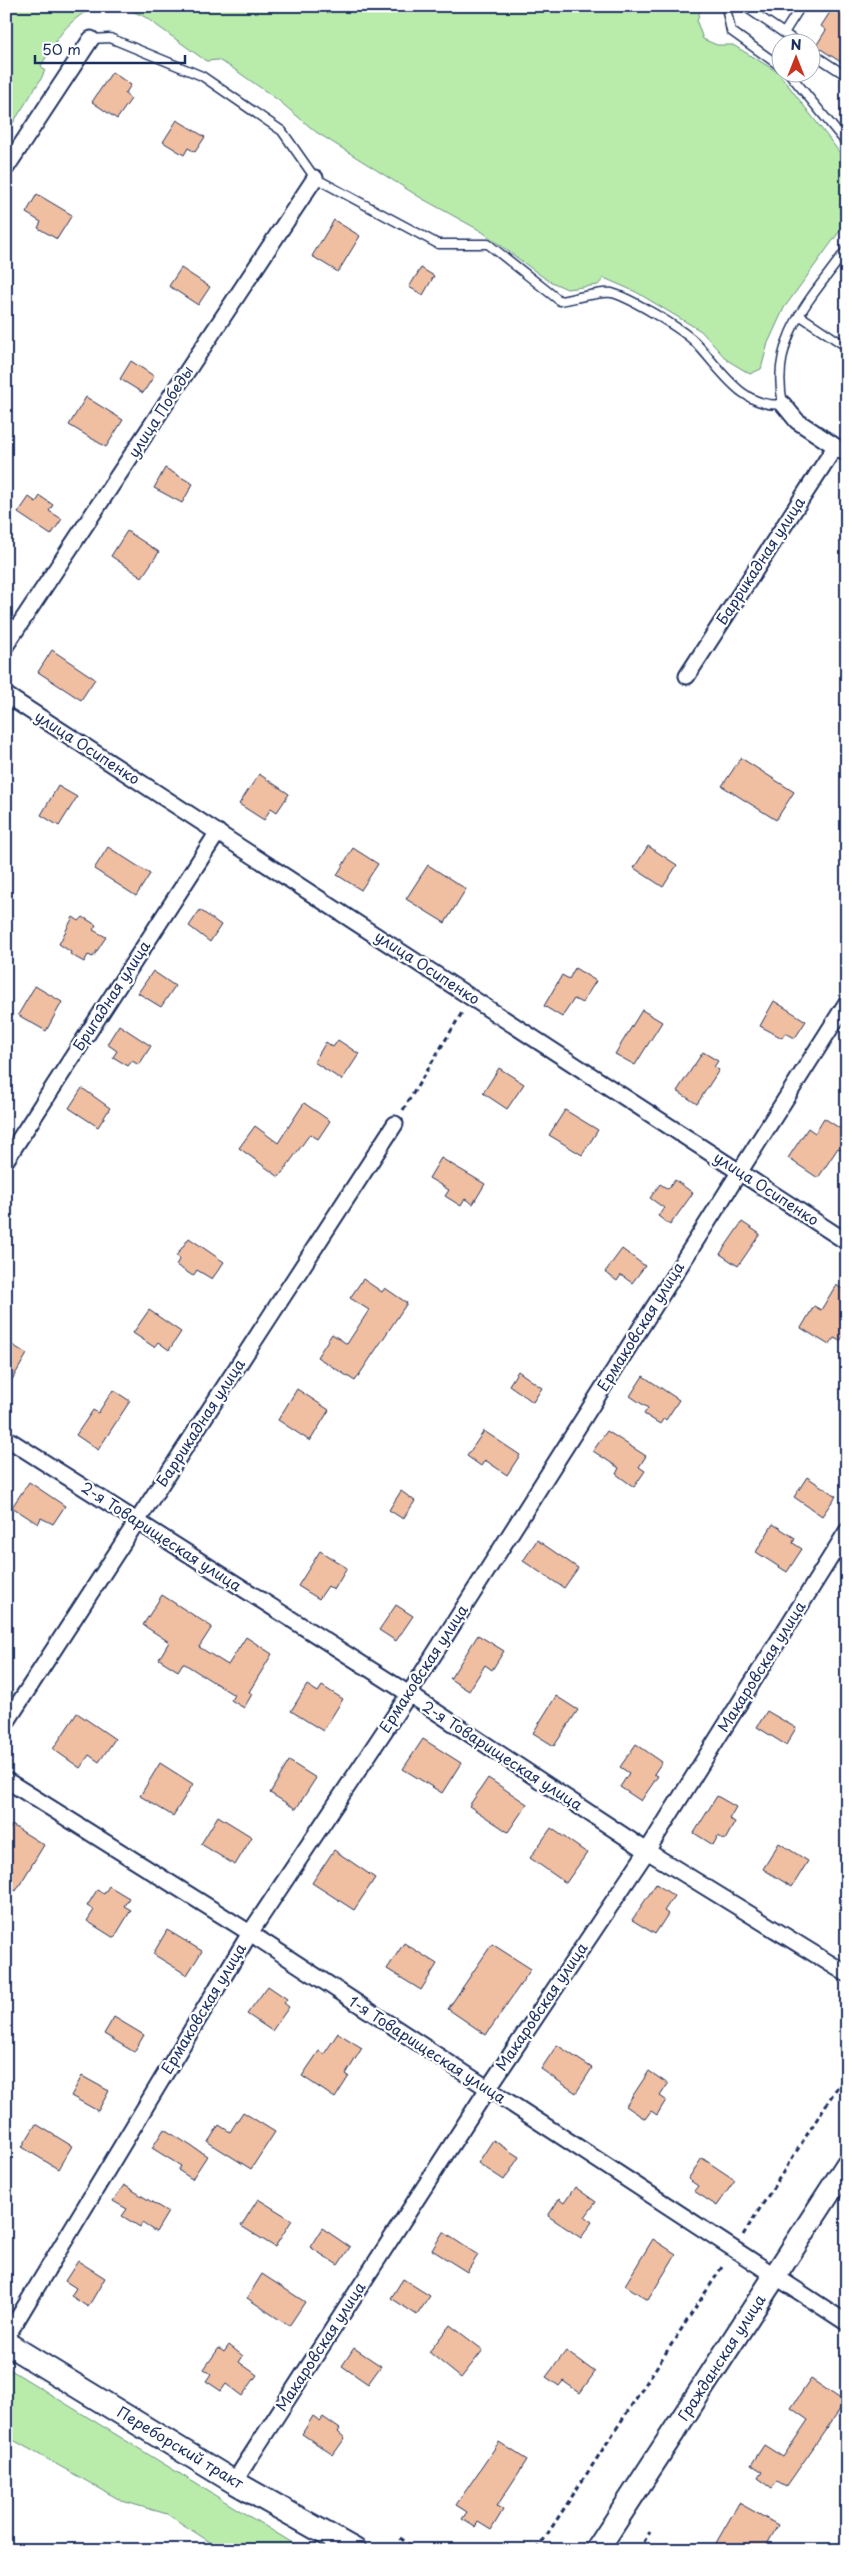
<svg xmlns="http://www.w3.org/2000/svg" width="853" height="2556" font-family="'Playpen Sans',sans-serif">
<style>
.green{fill:#b9ebab;stroke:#6a8d84}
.building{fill:#f0bea0;stroke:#1b2f5e}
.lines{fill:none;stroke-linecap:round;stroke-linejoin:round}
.lane-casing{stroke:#1b2f5e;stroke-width:11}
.street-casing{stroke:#1b2f5e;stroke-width:19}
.secondary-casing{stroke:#1b2f5e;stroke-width:26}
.path{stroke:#1b2f5e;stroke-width:3;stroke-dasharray:5 4;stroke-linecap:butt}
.lane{stroke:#fff;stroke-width:8}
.street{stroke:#fff;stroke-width:15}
.secondary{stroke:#fff;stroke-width:22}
.labels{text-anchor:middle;stroke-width:4.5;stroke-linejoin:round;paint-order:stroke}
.street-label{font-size:15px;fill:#1b2f5e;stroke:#fff}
</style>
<rect width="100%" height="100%" fill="#fff"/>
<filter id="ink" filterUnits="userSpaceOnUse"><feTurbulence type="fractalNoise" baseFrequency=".02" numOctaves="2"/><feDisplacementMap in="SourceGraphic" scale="10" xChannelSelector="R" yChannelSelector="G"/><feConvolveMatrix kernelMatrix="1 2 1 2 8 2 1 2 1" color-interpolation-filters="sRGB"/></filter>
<g filter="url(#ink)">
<path class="green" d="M 6,6 L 96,6 C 66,21 57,38 41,66 L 45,70 L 41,79 L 6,134 Z
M 121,6 L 701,6 L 697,22 L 703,39 L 717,45 L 733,45 L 778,72 L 847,162 L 847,221 L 784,308 L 768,343 L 761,369 L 750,374 L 727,360 L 701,331 L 636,292 L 604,278 L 598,285 L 567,289 L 547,280 L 481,231 L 421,198 L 316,132 L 278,100 L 231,67 L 218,60 L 206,61 L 145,17 Z
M 6,2367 L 304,2550 L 222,2550 L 167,2514 L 122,2501 L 6,2436 Z"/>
<path class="building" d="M 834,6 L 847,6 L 847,66 L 816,46 L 826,30 L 821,26 Z
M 112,72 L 131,85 L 125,94 L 131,99 L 117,119 L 92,102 Z
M 177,120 L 205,137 L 195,152 L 188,148 L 184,155 L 163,142 Z
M 37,194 L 72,215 L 57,239 L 38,228 L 41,222 L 26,213 Z
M 334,220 L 360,236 L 338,272 L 312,256 Z
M 181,268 L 210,287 L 198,305 L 169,286 Z
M 421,268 L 434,276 L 423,295 L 409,287 Z
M 131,361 L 154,376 L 143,393 L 120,379 Z
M 86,397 L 123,420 L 106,447 L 69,425 Z
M 165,468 L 193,484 L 182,503 L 154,488 Z
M 40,496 L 53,505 L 49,511 L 62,519 L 51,535 L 18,513 L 29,497 L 36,502 Z
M 127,531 L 159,552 L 142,577 L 111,556 Z
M 52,650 L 95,679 L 81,700 L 38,672 Z
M 741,758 L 794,792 L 776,820 L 722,786 Z
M 259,774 L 289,794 L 277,812 L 271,808 L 264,820 L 239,804 Z
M 58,786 L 77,797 L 59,826 L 41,815 Z
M 648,846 L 677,865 L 663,887 L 634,868 Z
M 108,847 L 150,874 L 136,896 L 94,869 Z
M 353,848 L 378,864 L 361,890 L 337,875 Z
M 428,865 L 466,889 L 445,923 L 406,899 Z
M 200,910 L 221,925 L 210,942 L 189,926 Z
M 73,917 L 79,921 L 83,917 L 96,925 L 93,930 L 106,937 L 93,957 L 88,955 L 84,962 L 70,954 L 71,952 L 59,944 Z
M 575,968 L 596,981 L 582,1003 L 574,999 L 562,1017 L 544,1006 L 562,975 L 569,979 Z
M 153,971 L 175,986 L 161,1007 L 138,993 Z
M 35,986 L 62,1002 L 46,1031 L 18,1015 Z
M 774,1001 L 806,1021 L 795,1038 L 785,1033 L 782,1038 L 760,1026 Z
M 642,1010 L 662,1022 L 635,1065 L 615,1054 Z
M 119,1025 L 151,1046 L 139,1065 L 132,1061 L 128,1066 L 113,1057 L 117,1051 L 107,1044 Z
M 338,1040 L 359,1054 L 342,1080 L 314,1062 L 326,1042 L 333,1047 Z
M 703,1052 L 718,1061 L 714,1067 L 719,1070 L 697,1104 L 677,1091 Z
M 499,1068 L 524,1084 L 507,1109 L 483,1093 Z
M 82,1088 L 110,1108 L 98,1127 L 69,1108 Z
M 304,1103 L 330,1121 L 318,1139 L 310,1134 L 279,1177 L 239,1148 L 255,1126 L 278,1143 Z
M 565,1110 L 598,1130 L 582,1155 L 549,1135 Z
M 824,1118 L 847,1133 L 847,1153 L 838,1148 L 818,1178 L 788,1158 L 808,1128 L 815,1133 Z
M 441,1158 L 485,1184 L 473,1204 L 465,1199 L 461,1206 L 445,1196 L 449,1190 L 429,1178 Z
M 675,1180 L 693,1193 L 670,1225 L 658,1216 L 664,1208 L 650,1198 L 660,1184 L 668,1189 Z
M 742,1222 L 760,1234 L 738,1266 L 720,1254 Z
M 189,1238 L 224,1262 L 212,1279 L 197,1270 L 193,1276 L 176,1265 L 180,1258 L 176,1256 Z
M 622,1249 L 645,1266 L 632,1283 L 621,1275 L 617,1281 L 605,1272 Z
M 363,1279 L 382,1292 L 385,1288 L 407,1303 L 355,1381 L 317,1357 L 332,1334 L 347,1344 L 369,1310 L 350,1298 Z
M 836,1285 L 847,1292 L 847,1330 L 840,1341 L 834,1338 L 829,1345 L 801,1328 L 814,1306 L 821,1310 Z
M 149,1310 L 181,1332 L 169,1350 L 158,1342 L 154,1347 L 133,1333 Z
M 6,1341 L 27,1354 L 6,1390 Z
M 518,1371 L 542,1388 L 533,1402 L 509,1385 Z
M 643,1376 L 679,1400 L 666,1420 L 664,1418 L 660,1424 L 644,1414 L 648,1408 L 630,1396 Z
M 297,1389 L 329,1410 L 310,1441 L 278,1420 Z
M 113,1390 L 130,1401 L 98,1450 L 76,1435 L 93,1410 L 98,1413 Z
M 484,1431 L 520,1455 L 507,1475 L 485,1460 L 481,1466 L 467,1456 Z
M 607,1431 L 646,1456 L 639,1467 L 645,1471 L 634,1487 L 616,1474 L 619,1468 L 593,1451 Z
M 807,1477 L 836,1496 L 822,1516 L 794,1497 Z
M 29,1482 L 65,1506 L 53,1524 L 41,1518 L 38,1524 L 12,1507 Z
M 401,1491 L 415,1501 L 403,1519 L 389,1510 Z
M 773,1524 L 795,1538 L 793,1543 L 802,1549 L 787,1572 L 756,1552 Z
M 537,1540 L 578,1568 L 564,1588 L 523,1561 Z
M 320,1551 L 347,1568 L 334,1590 L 328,1586 L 319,1599 L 298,1586 Z
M 162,1595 L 212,1627 L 199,1647 L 228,1665 L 246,1637 L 272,1654 L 249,1692 L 252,1694 L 244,1708 L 231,1700 L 234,1695 L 183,1663 L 178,1671 L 159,1659 L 169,1642 L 143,1625 Z
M 396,1605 L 413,1616 L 396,1641 L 379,1630 Z
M 478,1635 L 504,1651 L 492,1670 L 485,1665 L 469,1691 L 450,1679 Z
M 307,1685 L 318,1692 L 322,1686 L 343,1699 L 323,1731 L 291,1711 Z
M 556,1696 L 578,1710 L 554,1746 L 533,1733 Z
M 767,1711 L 796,1728 L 786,1745 L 757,1727 Z
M 77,1713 L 115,1739 L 99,1762 L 89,1755 L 80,1768 L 53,1749 Z
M 423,1739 L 461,1763 L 442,1793 L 403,1769 Z
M 636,1744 L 662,1762 L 654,1774 L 658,1776 L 641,1801 L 620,1787 L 629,1773 L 620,1767 Z
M 289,1761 L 316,1778 L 296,1809 L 270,1793 Z
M 160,1763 L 193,1784 L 173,1816 L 140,1796 Z
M 488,1778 L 527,1804 L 508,1832 L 469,1806 Z
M 717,1796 L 736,1807 L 729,1819 L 735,1822 L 725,1840 L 718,1836 L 713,1845 L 694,1833 Z
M 218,1816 L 252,1837 L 235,1865 L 201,1844 Z
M 12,1825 L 44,1845 L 16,1891 L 6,1885 L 6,1834 Z
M 551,1828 L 587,1853 L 566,1883 L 530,1858 Z
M 779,1843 L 808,1861 L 792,1887 L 763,1869 Z
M 334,1850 L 375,1878 L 354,1910 L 312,1883 Z
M 656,1884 L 674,1896 L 664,1911 L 668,1914 L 655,1934 L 632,1920 Z
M 109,1886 L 129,1898 L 124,1906 L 131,1910 L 114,1938 L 87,1921 L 94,1910 L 87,1906 L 97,1890 L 104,1894 Z
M 167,1930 L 202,1951 L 187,1975 L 153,1954 Z
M 404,1943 L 437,1964 L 421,1990 L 387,1969 Z
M 492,1944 L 531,1969 L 486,2035 L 448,2009 Z
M 268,1986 L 287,1999 L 284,2003 L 289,2007 L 272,2031 L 247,2014 Z
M 114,2017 L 144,2035 L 134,2052 L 104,2034 Z
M 338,2033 L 362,2048 L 346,2074 L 349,2076 L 335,2098 L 302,2076 L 319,2051 L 324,2054 Z
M 557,2045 L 592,2068 L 576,2093 L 541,2069 Z
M 649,2071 L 668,2084 L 660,2096 L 666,2100 L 657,2115 L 651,2111 L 645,2119 L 626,2106 Z
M 82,2076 L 109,2091 L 98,2111 L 71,2096 Z
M 243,2112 L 275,2132 L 251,2169 L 208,2142 L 219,2125 L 230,2132 Z
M 36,2124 L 72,2146 L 58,2169 L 22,2147 Z
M 164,2129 L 207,2156 L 192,2179 L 178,2170 L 181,2166 L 152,2148 Z
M 493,2140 L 519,2157 L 504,2180 L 478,2163 Z
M 702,2158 L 735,2180 L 717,2206 L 694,2191 L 698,2186 L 688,2179 Z
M 124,2185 L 168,2212 L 156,2232 L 142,2223 L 140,2227 L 122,2216 L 127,2209 L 113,2201 Z
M 575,2187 L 596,2202 L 585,2217 L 592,2222 L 581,2238 L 548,2216 L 559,2199 L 564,2203 Z
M 258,2199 L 292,2220 L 275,2247 L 241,2226 Z
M 322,2228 L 350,2247 L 338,2265 L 310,2247 Z
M 443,2232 L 478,2255 L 467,2272 L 432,2250 Z
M 653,2239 L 676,2254 L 648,2300 L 625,2285 Z
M 78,2261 L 105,2278 L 88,2307 L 71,2296 L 76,2288 L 65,2281 Z
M 262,2274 L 305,2302 L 289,2326 L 247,2298 Z
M 403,2279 L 430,2296 L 417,2315 L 391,2298 Z
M 450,2325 L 483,2350 L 461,2378 L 429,2352 Z
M 229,2345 L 243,2356 L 239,2362 L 257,2375 L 242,2396 L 226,2384 L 221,2391 L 206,2381 L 211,2374 L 204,2369 L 219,2348 L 224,2352 Z
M 354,2348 L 381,2366 L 368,2384 L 342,2366 Z
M 566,2351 L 595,2372 L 580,2393 L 563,2381 L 559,2386 L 546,2377 Z
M 811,2379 L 845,2402 L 786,2487 L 777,2482 L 772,2488 L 758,2478 L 762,2472 L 751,2465 L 764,2445 L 783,2457 L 808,2420 L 791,2408 Z
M 313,2416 L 320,2421 L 323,2417 L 340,2429 L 338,2432 L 345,2438 L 333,2455 L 302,2434 Z
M 499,2442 L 527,2460 L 497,2506 L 503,2510 L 491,2530 L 478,2522 L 475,2527 L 462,2519 L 467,2512 L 456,2505 Z
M 739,2503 L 778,2525 L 764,2550 L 728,2550 L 716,2543 Z"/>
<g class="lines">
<defs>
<path id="lane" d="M 729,6 L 727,12 L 731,31 L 780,66
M 744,6 L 797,42
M 784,33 L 801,6
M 91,39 L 110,38 L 202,76 L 282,131 L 315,178 L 438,244 L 488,244 L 560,301 C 572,299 602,291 612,293 C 631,298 680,328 694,341 C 719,366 742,410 783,404 C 769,338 811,299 847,249
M 810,52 L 847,76
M 788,72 L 847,144
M 799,315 L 847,347"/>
<path id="street" d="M 6,168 L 91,39
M 783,404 L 797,421 L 847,454
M 6,645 L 315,178
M 687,676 L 835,447
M 6,695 L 847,1242
M 6,1160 L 218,832
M 6,1438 L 409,1694 L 647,1851 L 847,1974
M 6,1723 L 395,1124
M 6,1780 L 250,1933 L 847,2323
M 6,2338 L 250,1933 L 409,1694 L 847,1002
M 234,2482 L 487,2090 L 647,1851 L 847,1531"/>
<path id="secondary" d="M 6,2343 L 234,2482 L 355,2550
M 597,2550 L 847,2165"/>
</defs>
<use href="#lane" class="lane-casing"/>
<use href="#street" class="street-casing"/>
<use href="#secondary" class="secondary-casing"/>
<path class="path" d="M 403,1110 L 463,1011
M 743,2235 L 847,2072
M 400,2538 L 418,2550
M 537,2550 L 724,2264
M 639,2550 L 650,2532"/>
<use href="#lane" class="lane"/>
<use href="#street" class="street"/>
<use href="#secondary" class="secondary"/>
</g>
</g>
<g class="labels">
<g class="street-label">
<text transform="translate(161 412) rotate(-57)" y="5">улица Победы</text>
<text transform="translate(761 561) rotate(-57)" y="5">Баррикадная улица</text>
<text transform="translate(87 748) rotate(33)" y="5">улица Осипенко</text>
<text transform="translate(427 968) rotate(33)" y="5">улица Осипенко</text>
<text transform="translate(112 996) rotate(-57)" y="5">Бригадная улица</text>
<text transform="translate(766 1189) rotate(33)" y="5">улица Осипенко</text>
<text transform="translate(641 1327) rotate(-58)" y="5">Ермаковская улица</text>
<text transform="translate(201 1423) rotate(-57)" y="5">Баррикадная улица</text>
<text transform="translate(161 1537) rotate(33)" y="5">2-я Товарищеская улица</text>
<text transform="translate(762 1667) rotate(-58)" y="5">Макаровская улица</text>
<text transform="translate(424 1669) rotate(-57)" y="5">Ермаковская улица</text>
<text transform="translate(502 1756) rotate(33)" y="5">2-я Товарищеская улица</text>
<text transform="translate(542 2007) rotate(-56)" y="5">Макаровская улица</text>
<text transform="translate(204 2009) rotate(-59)" y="5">Ермаковская улица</text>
<text transform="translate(427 2050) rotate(33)" y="5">1-я Товарищеская улица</text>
<text transform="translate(321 2347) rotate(-57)" y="5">Макаровская улица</text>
<text transform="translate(722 2358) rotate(-57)" y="5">Гражданская улица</text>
<text transform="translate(180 2448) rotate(31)" y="5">Переборский тракт</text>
</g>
</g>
<rect width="853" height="2556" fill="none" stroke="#fff" stroke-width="25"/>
<rect x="12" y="12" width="828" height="2531" fill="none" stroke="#1b2f5e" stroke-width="2" filter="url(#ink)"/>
<g transform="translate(796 58)"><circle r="24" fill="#ffffff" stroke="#a4acbf"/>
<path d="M0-4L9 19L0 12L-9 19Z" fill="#c8321e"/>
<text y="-8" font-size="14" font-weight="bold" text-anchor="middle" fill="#1b2f5e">N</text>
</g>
<path d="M35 55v8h150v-8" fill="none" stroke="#1b2f5e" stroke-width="2.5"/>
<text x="42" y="55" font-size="15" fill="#1b2f5e" stroke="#ffffff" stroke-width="4" paint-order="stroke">50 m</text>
</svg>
